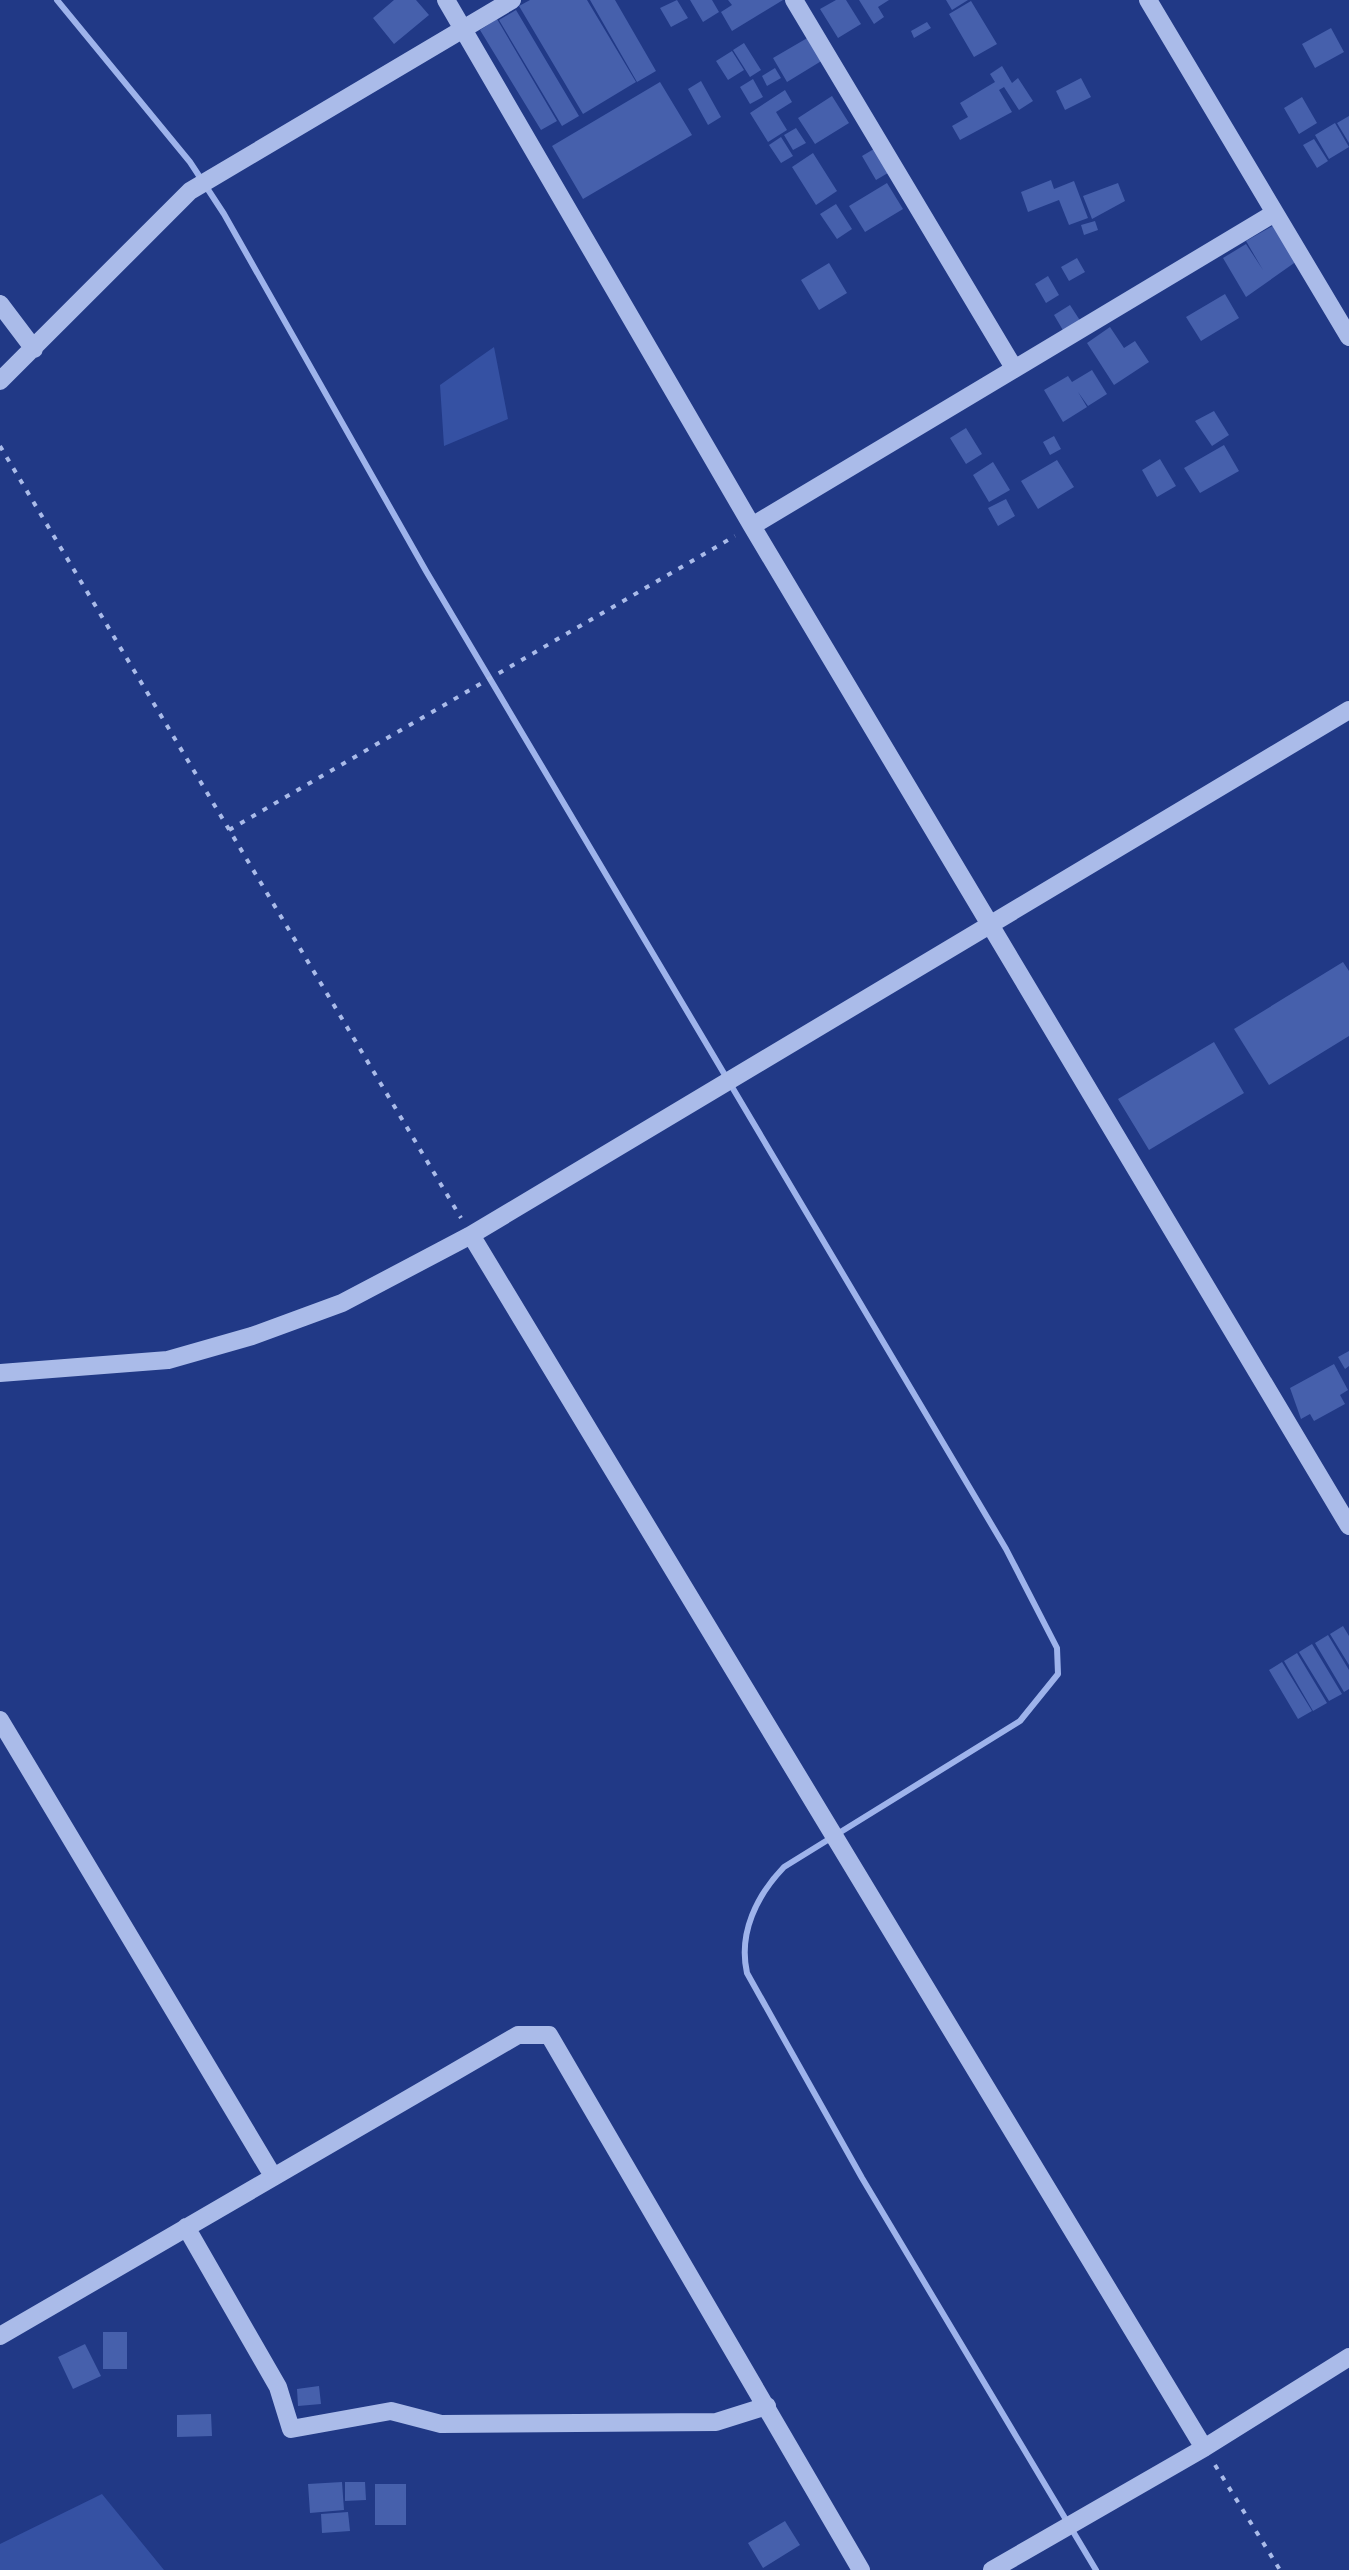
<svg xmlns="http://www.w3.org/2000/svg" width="1349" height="2570" font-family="'Asap Condensed',sans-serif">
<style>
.green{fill:#3551a3}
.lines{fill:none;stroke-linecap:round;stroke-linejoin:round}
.stream{stroke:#9eb3eb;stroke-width:6}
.building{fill:#4660ac}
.path{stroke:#aabbe9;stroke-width:4;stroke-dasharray:5 8;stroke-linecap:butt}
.minor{stroke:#aabbe9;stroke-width:18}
</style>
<rect width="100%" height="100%" fill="#213986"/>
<path class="green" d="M 494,347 L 508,419 L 444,446 L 440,385 Z
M 102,2494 L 164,2570 L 0,2570 L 0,2544 Z"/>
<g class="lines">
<path class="stream" d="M 57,0 L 190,162 L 224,214 L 426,571 L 1006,1549 L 1057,1648 L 1058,1674 L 1020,1721 L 784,1867 C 757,1895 738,1933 747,1973 L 862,2178 L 1096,2570"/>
</g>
<path class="building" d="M 394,0 L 416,0 L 429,15 L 394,44 L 373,18 Z
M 530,0 L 587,0 L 636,82 L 583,114 L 519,6 Z
M 590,0 L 615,0 L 656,71 L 637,82 Z
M 677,0 L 688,18 L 671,27 L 660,8 Z
M 690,0 L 712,0 L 719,12 L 703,22 Z
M 728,0 L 783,0 L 732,31 L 721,12 L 732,5 Z
M 836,0 L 846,0 L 861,24 L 838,38 L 820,9 Z
M 859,0 L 889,0 L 878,7 L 884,17 L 874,24 Z
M 946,0 L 968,0 L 952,10 Z
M 971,1 L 997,44 L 974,57 L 949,14 Z
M 516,10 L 579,116 L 562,126 L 499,20 Z
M 497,19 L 557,121 L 541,130 L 480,30 Z
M 927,22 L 931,28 L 914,38 L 911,31 Z
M 1331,28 L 1344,52 L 1315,68 L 1302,44 Z
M 809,37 L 823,60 L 787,82 L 773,58 Z
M 744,43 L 761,70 L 750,77 L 733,50 Z
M 732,51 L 744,70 L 728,80 L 716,61 Z
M 1002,66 L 1012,83 L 1018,78 L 1033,101 L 1019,110 L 1004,87 L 999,90 L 1012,112 L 960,140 L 952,126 L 968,117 L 960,103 L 995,82 L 990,74 Z
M 775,68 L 781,78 L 767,86 L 762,76 Z
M 1081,78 L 1091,97 L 1065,110 L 1056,91 Z
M 753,79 L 763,97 L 750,104 L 740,87 Z
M 701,81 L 721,117 L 708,125 L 688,89 Z
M 660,82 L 692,135 L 583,199 L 552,146 Z
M 785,90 L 792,102 L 776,112 L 787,130 L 768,142 L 750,113 Z
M 832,96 L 849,123 L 815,144 L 798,118 Z
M 1302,97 L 1317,123 L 1299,134 L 1284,108 Z
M 1349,116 L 1349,143 L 1337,123 Z
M 1335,123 L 1349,147 L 1329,159 L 1315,135 Z
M 796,128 L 806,143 L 793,150 L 784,135 Z
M 781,137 L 793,156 L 781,163 L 769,145 Z
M 1314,139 L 1328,161 L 1317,168 L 1303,145 Z
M 879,146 L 893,170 L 876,180 L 862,156 Z
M 813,153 L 837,191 L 816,205 L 792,167 Z
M 1051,180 L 1054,189 L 1074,181 L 1088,218 L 1069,225 L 1059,200 L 1028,212 L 1021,192 Z
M 887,183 L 903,209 L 865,232 L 849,206 Z
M 1118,183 L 1125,201 L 1092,219 L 1083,196 Z
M 836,204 L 852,229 L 837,239 L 820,214 Z
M 1095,221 L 1098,230 L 1084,235 L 1081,225 Z
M 1276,224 L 1297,261 L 1246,297 L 1223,258 L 1246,244 L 1263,270 L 1246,241 Z
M 1077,258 L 1085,272 L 1069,281 L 1061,267 Z
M 829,263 L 847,293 L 819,310 L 801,280 Z
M 1048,276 L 1059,295 L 1046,303 L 1035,284 Z
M 1225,294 L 1239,318 L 1201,341 L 1186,317 Z
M 1070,305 L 1081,322 L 1064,332 L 1054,315 Z
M 1110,327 L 1124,348 L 1135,341 L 1149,362 L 1114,385 L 1087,343 Z
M 1092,370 L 1107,394 L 1088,406 L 1078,392 L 1087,407 L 1063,422 L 1044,390 L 1068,376 L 1072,382 Z
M 1214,411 L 1229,435 L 1212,446 L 1195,421 Z
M 966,428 L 982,454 L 966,464 L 950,438 Z
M 1054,436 L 1061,449 L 1050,455 L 1043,442 Z
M 1224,445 L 1239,471 L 1200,493 L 1184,468 Z
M 1160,459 L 1176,486 L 1157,497 L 1142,470 Z
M 1057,460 L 1074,487 L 1038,509 L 1021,481 Z
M 993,462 L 1010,490 L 989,502 L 973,475 Z
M 1006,499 L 1015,516 L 998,526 L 988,508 Z
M 1343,962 L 1349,971 L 1349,1036 L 1269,1085 L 1234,1029 Z
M 1214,1042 L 1244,1093 L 1149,1150 L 1118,1099 Z
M 1349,1351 L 1349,1366 L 1345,1369 L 1338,1357 Z
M 1334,1364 L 1348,1390 L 1340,1395 L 1345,1404 L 1314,1421 L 1310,1414 L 1301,1419 L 1290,1388 Z
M 1343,1626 L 1349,1636 L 1349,1665 L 1330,1634 Z
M 1328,1635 L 1349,1670 L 1349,1689 L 1344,1692 L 1315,1643 Z
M 1312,1644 L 1342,1694 L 1329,1701 L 1299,1652 Z
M 1297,1653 L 1327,1703 L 1313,1711 L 1284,1661 Z
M 1282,1662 L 1312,1711 L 1298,1719 L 1269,1670 Z
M 103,2332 L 127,2332 L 127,2369 L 103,2369 Z
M 85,2344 L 101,2376 L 73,2389 L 58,2357 Z
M 319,2386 L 321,2404 L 298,2406 L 297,2389 Z
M 211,2414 L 212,2436 L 177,2437 L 177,2415 Z
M 342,2482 L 344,2510 L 310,2513 L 308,2484 Z
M 345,2482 L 365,2482 L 366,2500 L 345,2501 Z
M 375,2484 L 406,2484 L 406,2525 L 375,2525 Z
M 348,2512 L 350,2531 L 322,2533 L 321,2514 Z
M 785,2521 L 800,2545 L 763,2568 L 748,2543 Z"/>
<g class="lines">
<path class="path" d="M 0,446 L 461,1218
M 229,830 L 735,536
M 1215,2465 L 1280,2570"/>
<path class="minor" d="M 446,0 L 752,526 L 1349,1526
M 794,0 L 1014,368
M 1148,0 L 1349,337
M 0,304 L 34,349
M 0,381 L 190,191 L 512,0
M 752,526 L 1273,214
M 471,1235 L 1204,2448
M 0,1373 L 168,1360 L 252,1336 L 342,1303 L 471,1235 L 1349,710
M 0,1720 L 273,2176
M 186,2227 L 278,2387 L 291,2429 L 391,2411 L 441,2424 L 716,2422 L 767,2406
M 0,2336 L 518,2035 L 549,2035 L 861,2570
M 992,2570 L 1204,2448 L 1349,2357"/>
</g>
</svg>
